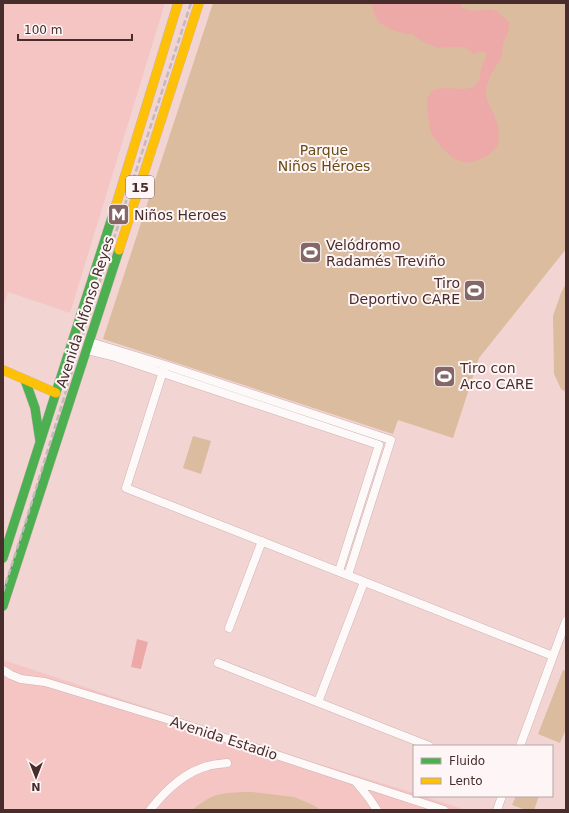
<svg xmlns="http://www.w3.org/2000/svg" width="569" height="813" font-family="'DejaVu Sans',sans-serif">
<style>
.built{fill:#f5c5c4}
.green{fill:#dbbc9e}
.water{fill:#eda9a8}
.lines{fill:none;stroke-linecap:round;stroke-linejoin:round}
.street-casing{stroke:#ccb1b1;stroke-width:9}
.fast-casing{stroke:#ccb1b1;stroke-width:10}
.slow-casing{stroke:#ccb1b1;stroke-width:10}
.street{stroke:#fdf9f8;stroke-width:8}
.fast{stroke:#4caf50;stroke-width:9}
.slow{stroke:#ffc107;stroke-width:9}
.rail{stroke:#c2baba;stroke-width:2.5;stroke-dasharray:6 3;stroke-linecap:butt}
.labels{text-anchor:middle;stroke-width:4;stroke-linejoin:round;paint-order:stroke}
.shield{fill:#fef6f6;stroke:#7f6969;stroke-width:1}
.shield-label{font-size:13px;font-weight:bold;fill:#482d2c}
.park-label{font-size:14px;fill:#674b14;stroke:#fef6f6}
.poi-label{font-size:14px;fill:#482d2c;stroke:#fef6f6;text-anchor:start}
.street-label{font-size:14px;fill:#482d2c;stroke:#fef6f6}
</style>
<rect width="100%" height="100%" fill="#f2d4d3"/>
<path class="built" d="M 3,3 L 165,3 L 70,313 L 8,292 L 3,308 Z
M 3,660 L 316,763 L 414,793 L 414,796 L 422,796 L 466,810 L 3,810 Z"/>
<path class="green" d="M 213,3 L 566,3 L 566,249 L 479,358 L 453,438 L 398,420 L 393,434 L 103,339 Z
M 566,283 L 566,392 L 561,389 L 554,374 L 553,316 L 561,293 Z
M 193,436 L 211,441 L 201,474 L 183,468 Z
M 563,670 L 566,671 L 566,729 L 560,743 L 538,734 Z
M 252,792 L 294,797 L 313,805 L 321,810 L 192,810 C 200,804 207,798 217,795 C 228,792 241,792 252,792 Z
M 516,796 L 539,796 L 534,810 L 526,810 L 512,805 Z"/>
<path class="water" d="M 372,3 L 460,3 L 462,8 L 473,11 L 488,9 L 497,11 L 509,22 L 508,33 L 503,43 L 502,57 L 491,74 L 486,89 L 487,101 L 494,114 L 499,130 L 498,145 L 489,155 L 476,161 L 465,163 L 453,158 L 441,147 L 431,133 L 428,117 L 427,98 L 433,90 L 443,88 L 465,89 L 475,86 L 480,78 L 481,68 L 485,60 L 487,53 L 481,51 L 474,54 L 465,47 L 450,47 L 439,48 L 423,42 L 412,34 L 405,34 L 390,29 L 378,22 L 373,10 Z
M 137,639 L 148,642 L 141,669 L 131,667 Z"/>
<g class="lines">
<defs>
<path id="street" d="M 90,342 L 165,365 L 391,440 L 348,575
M 87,350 L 112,356 L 379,445 L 339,571
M 165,365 L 126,488 L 553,656
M 229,628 L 262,541
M 218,663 L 429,746
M 3,670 L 11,675 L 21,679 L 45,682 L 183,724 L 355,781 L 444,810
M 318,702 L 364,582
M 520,746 L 566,621
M 356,782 L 369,798 L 377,810
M 150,810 C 165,791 184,772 208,766 C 214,764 221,764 227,763
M 497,810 L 502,796"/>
<path id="fast" d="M 25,380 L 35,408 L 40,441
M 3,558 L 116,205
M 3,606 L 119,250"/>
<path id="slow" d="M 116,205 L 178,3
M 119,250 L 199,3
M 3,370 L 56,393"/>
</defs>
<use href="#street" class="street-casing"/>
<use href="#fast" class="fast-casing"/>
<use href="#slow" class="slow-casing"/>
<use href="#street" class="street"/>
<use href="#fast" class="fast"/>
<use href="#slow" class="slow"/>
<path class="rail" d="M 3,592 L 25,524 L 98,287 L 191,3"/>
</g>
<defs>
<symbol id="metro-square" viewBox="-11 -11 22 22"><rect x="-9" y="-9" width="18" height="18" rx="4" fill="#846766" stroke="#fef6f6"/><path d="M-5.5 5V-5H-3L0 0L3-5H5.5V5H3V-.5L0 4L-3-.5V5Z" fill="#fff"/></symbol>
<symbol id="stadium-square" viewBox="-11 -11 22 22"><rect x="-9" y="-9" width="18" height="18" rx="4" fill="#846766" stroke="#fef6f6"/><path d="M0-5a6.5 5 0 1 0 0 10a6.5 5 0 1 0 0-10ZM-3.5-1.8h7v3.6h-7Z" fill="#fff"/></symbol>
</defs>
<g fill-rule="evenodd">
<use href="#metro-square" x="106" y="202" width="25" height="25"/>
<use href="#stadium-square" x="298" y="240" width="25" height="25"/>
<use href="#stadium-square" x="462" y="278" width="25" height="25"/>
<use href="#stadium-square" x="432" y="364" width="25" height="25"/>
</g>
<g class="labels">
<rect class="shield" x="126" y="176" width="28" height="22" rx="3"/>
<g class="shield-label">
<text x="140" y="192">15</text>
</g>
<g class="park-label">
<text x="324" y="155">Parque<tspan x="324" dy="16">Niños Héroes</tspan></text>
</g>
<g class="poi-label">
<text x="134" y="220">Niños Heroes</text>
<text x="326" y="250">Velódromo<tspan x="326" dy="16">Radamés Treviño</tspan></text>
<text x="460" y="288" text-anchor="end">Tiro<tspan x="460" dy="16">Deportivo CARE</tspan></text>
<text x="460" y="373">Tiro con<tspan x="460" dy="16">Arco CARE</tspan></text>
</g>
<g class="street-label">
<text transform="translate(85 312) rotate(-72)" y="5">Avenida Alfonso Reyes</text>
<text transform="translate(224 738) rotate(18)" y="5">Avenida Estadio</text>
</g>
</g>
<rect width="569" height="813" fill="none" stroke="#482d2c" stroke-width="8"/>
<rect x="413" y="745" width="140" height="52" fill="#fef6f6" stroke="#b5a6a5"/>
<rect x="421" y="758" width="20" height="6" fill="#4caf50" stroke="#b5a6a5"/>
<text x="449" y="765" font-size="12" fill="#482d2c">Fluido</text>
<rect x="421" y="778" width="20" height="6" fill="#ffc107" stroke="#b5a6a5"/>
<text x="449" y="785" font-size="12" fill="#482d2c">Lento</text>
<g transform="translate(36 777) rotate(180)" stroke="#fef6f6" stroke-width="3" paint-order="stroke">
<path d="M0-3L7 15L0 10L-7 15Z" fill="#482d2c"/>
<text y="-6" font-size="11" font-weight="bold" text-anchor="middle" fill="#482d2c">N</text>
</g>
<path d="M18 34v6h114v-6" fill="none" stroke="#482d2c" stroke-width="2"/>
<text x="24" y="34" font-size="12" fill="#482d2c" stroke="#fef6f6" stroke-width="3" paint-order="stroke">100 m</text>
</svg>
